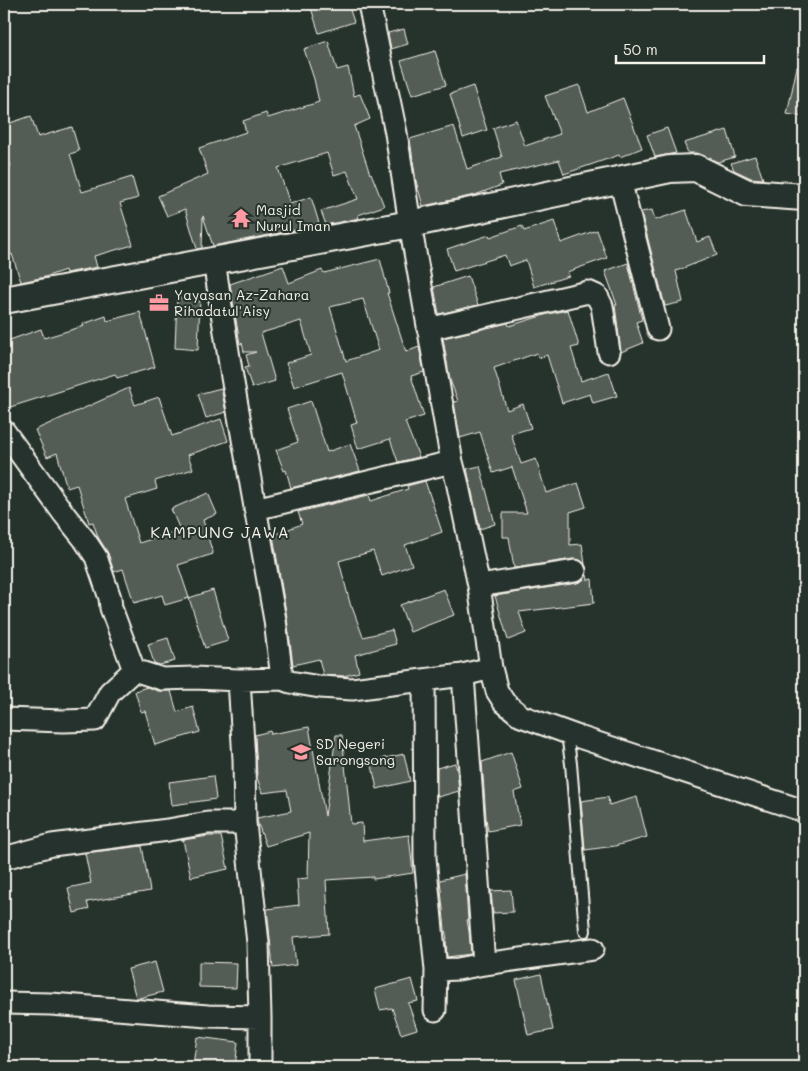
<svg xmlns="http://www.w3.org/2000/svg" width="808" height="1071" font-family="Mali,sans-serif">
<style>
.building{fill:#525c55;stroke:#f4f1e8;fill-rule:evenodd}
.lines{fill:none;stroke-linecap:round;stroke-linejoin:round}
.service-casing{stroke:#f4f1e8;stroke-width:14}
.minor-casing{stroke:#f4f1e8;stroke-width:25}
.tertiary-casing{stroke:#f4f1e8;stroke-width:30}
.service{stroke:#26332d;stroke-width:10}
.minor{stroke:#26332d;stroke-width:21}
.tertiary{stroke:#26332d;stroke-width:26}
.labels{text-anchor:middle;stroke-width:4;stroke-linejoin:round;paint-order:stroke}
.poi-label{font-size:14px;fill:#f4f1e8;stroke:#26332d;text-anchor:start}
.quarter-label{font-size:16px;letter-spacing:1px;fill:#f4f1e8;stroke:#26332d}
</style>
<rect width="100%" height="100%" fill="#26332d"/>
<filter id="ink" filterUnits="userSpaceOnUse"><feTurbulence type="fractalNoise" baseFrequency=".02" numOctaves="2"/><feDisplacementMap in="SourceGraphic" scale="10" xChannelSelector="R" yChannelSelector="G"/><feConvolveMatrix kernelMatrix="1 2 1 2 8 2 1 2 1" color-interpolation-filters="sRGB"/></filter>
<g filter="url(#ink)">
<path class="building" d="M 325,4 L 348,4 L 354,22 L 319,33 L 311,8 Z
M 404,29 L 408,44 L 391,49 L 388,33 Z
M 328,41 L 337,70 L 348,67 L 354,96 L 360,94 L 370,119 L 354,126 L 370,174 L 371,173 L 384,206 L 358,215 L 359,218 L 326,225 L 321,211 L 358,199 L 347,171 L 334,175 L 327,153 L 278,168 L 290,204 L 311,197 L 319,223 L 300,229 L 213,246 L 203,216 L 202,248 L 197,249 L 185,209 L 167,216 L 158,196 L 208,174 L 199,148 L 246,132 L 243,121 L 266,113 L 268,118 L 319,102 L 314,79 L 304,49 Z
M 435,51 L 446,85 L 412,95 L 401,61 Z
M 797,67 L 804,68 L 804,117 L 787,114 Z
M 579,85 L 588,112 L 623,98 L 642,148 L 620,157 L 619,155 L 564,174 L 559,160 L 499,174 L 502,185 L 475,195 L 423,206 L 416,181 L 410,139 L 454,126 L 467,169 L 502,157 L 493,128 L 516,120 L 525,146 L 560,134 L 545,96 Z
M 473,86 L 487,130 L 463,138 L 450,94 Z
M 31,116 L 38,137 L 72,127 L 79,151 L 70,154 L 82,192 L 132,177 L 138,198 L 120,203 L 133,245 L 94,256 L 97,267 L 66,273 L 65,270 L 45,277 L 21,282 L 12,254 L 4,256 L 4,168 L 11,166 L 4,143 L 4,125 Z
M 667,128 L 676,153 L 655,157 L 647,135 Z
M 727,130 L 735,157 L 718,162 L 711,159 L 711,157 L 709,158 L 696,153 L 688,153 L 684,143 Z
M 755,156 L 763,179 L 751,178 L 734,170 L 731,163 Z
M 652,210 L 655,220 L 686,210 L 697,242 L 710,237 L 717,255 L 676,271 L 683,302 L 665,306 L 641,212 Z
M 554,221 L 561,243 L 597,230 L 607,258 L 567,272 L 569,276 L 534,287 L 526,260 L 509,266 L 505,255 L 454,271 L 447,249 L 489,235 L 490,237 L 522,226 L 524,231 Z
M 380,259 L 389,293 L 387,293 L 406,352 L 419,347 L 424,372 L 411,376 L 424,416 L 405,422 L 419,457 L 398,462 L 390,439 L 358,449 L 351,425 L 357,423 L 342,372 L 294,387 L 286,363 L 311,355 L 301,321 L 261,333 L 275,381 L 252,388 L 245,367 L 249,366 L 246,355 L 256,352 L 244,352 L 242,343 L 240,344 L 230,284 L 283,266 L 289,283 L 322,270 L 324,273 ZM 363,299 L 379,350 L 346,361 L 330,307 Z
M 628,263 L 642,320 L 636,322 L 643,343 L 621,352 L 615,305 L 617,305 L 605,271 Z
M 468,276 L 478,305 L 439,314 L 434,287 Z
M 177,298 L 200,298 L 198,350 L 175,348 Z
M 568,310 L 579,346 L 571,348 L 581,381 L 609,372 L 617,396 L 593,403 L 590,394 L 562,403 L 547,355 L 539,358 L 537,353 L 494,368 L 507,410 L 523,404 L 531,428 L 511,434 L 521,464 L 536,459 L 546,493 L 578,483 L 586,507 L 570,512 L 570,545 L 582,544 L 585,564 L 580,560 L 573,559 L 514,568 L 509,537 L 503,537 L 503,513 L 527,513 L 512,467 L 493,473 L 480,432 L 460,438 L 454,402 L 458,401 L 450,380 L 443,338 L 508,323 L 509,326 L 548,314 Z
M 140,312 L 155,367 L 117,378 L 115,374 L 4,409 L 4,342 L 41,329 L 44,338 L 84,326 L 83,324 L 106,316 L 107,321 Z
M 129,388 L 135,405 L 159,397 L 172,436 L 221,419 L 228,441 L 188,455 L 193,469 L 155,481 L 157,489 L 125,499 L 139,543 L 180,530 L 171,509 L 208,493 L 217,514 L 203,520 L 213,554 L 178,565 L 189,598 L 165,605 L 162,595 L 134,603 L 123,569 L 114,572 L 108,553 L 98,537 L 93,522 L 89,523 L 77,485 L 67,488 L 57,453 L 47,457 L 35,430 Z
M 221,388 L 226,412 L 206,418 L 198,394 Z
M 311,401 L 327,452 L 350,444 L 360,471 L 291,488 L 286,470 L 284,471 L 276,450 L 298,442 L 287,409 Z
M 480,466 L 495,524 L 480,529 L 467,469 Z
M 425,481 L 442,532 L 405,545 L 412,565 L 382,576 L 373,551 L 339,561 L 351,607 L 352,607 L 363,637 L 392,630 L 396,644 L 355,655 L 359,672 L 344,676 L 323,675 L 319,659 L 293,665 L 287,618 L 273,535 L 302,524 L 298,512 L 369,495 L 371,501 L 408,489 L 407,486 Z
M 587,575 L 588,580 L 592,579 L 594,603 L 519,612 L 526,633 L 508,640 L 495,596 L 577,583 L 583,580 Z
M 444,589 L 454,615 L 410,632 L 400,605 Z
M 213,590 L 228,641 L 205,648 L 189,598 Z
M 168,638 L 175,661 L 160,665 L 154,663 L 148,644 Z
M 147,687 L 158,691 L 171,691 L 177,712 L 193,707 L 200,732 L 155,745 L 145,711 L 141,712 L 135,691 Z
M 309,727 L 325,816 L 336,735 L 342,735 L 351,824 L 362,823 L 363,841 L 409,835 L 413,873 L 373,879 L 373,877 L 326,880 L 329,934 L 293,937 L 296,965 L 273,968 L 267,909 L 299,905 L 297,879 L 308,878 L 309,833 L 266,846 L 257,821 L 257,818 L 291,811 L 287,790 L 262,793 L 257,777 L 255,735 L 270,731 L 271,734 Z
M 511,752 L 523,789 L 514,792 L 520,825 L 488,831 L 486,818 L 482,762 Z
M 404,754 L 410,781 L 377,789 L 371,761 Z
M 455,763 L 457,770 L 459,791 L 438,797 L 437,793 L 437,768 Z
M 213,776 L 216,799 L 172,805 L 169,782 Z
M 608,797 L 609,805 L 637,797 L 647,837 L 615,846 L 585,850 L 581,801 Z
M 209,836 L 221,836 L 228,869 L 191,877 L 183,840 Z
M 142,846 L 150,891 L 87,902 L 89,909 L 74,913 L 68,888 L 91,883 L 85,853 Z
M 465,874 L 468,920 L 467,920 L 469,931 L 471,954 L 447,957 L 446,939 L 447,939 L 445,929 L 440,880 Z
M 511,890 L 513,912 L 493,913 L 491,891 Z
M 155,962 L 163,992 L 139,998 L 136,998 L 128,969 Z
M 199,962 L 237,963 L 236,988 L 199,987 Z
M 541,974 L 553,1030 L 528,1035 L 516,980 Z
M 412,979 L 418,1001 L 408,1003 L 417,1029 L 401,1034 L 392,1008 L 380,1010 L 375,989 Z
M 197,1037 L 238,1042 L 235,1067 L 213,1067 L 193,1065 Z"/>
<g class="lines">
<defs>
<path id="service" d="M 567,733 L 571,764 L 585,931"/>
<path id="minor" d="M 369,4 L 396,133 L 410,224 L 452,462 L 457,481 L 479,586 L 491,668 L 497,691 L 504,702 L 521,716 L 579,737 L 804,811
M 620,180 L 658,329
M 214,261 L 232,377 L 275,620 L 282,679
M 428,329 L 588,292 L 597,296 L 602,306 L 609,352
M 4,431 L 64,514 L 84,539 L 96,557 L 110,598 L 111,608 L 134,670 L 162,679 L 194,678 L 239,680 L 282,679 L 290,682 L 320,687 L 352,689 L 463,675 L 491,668
M 255,509 L 452,462
M 479,586 L 575,571
M 463,675 L 484,964 L 593,949
M 239,680 L 244,759 L 245,823 L 258,943 L 260,1017 L 260,1067
M 424,680 L 425,858 L 436,970
M 4,719 L 63,721 L 95,720 L 110,692 L 134,670
M 4,858 L 52,845 L 168,830 L 208,823 L 245,823
M 4,1003 L 51,1004 L 208,1016 L 260,1017
M 435,1010 L 436,970 L 458,969 L 484,964"/>
<path id="tertiary" d="M 4,300 L 410,224 L 670,169 L 696,168 L 747,193 L 804,197"/>
</defs>
<use href="#service" class="service-casing"/>
<use href="#minor" class="minor-casing"/>
<use href="#tertiary" class="tertiary-casing"/>
<use href="#service" class="service"/>
<use href="#minor" class="minor"/>
<use href="#tertiary" class="tertiary"/>
</g>
</g>
<defs>
<symbol id="temple-bare" viewBox="-9 -9 18 18"><path d="M0-6L5-2H3V0L6.5 2.5H4V6H1.5V3h-3V6H-4V2.5H-6.5L-3 0V-2H-5Z" fill="#ff9aa2" stroke="#26332d" stroke-width="2.5" paint-order="stroke"/></symbol>
<symbol id="office-bare" viewBox="-9 -9 18 18"><path d="M-6-3h4V-5.5h4V-3h4V5H-6ZM-1-4.5V-3h2v-1.5ZM-6 0V1H6V0Z" fill="#ff9aa2" stroke="#26332d" stroke-width="2.5" paint-order="stroke"/></symbol>
<symbol id="school-bare" viewBox="-9 -9 18 18"><path d="M0-5L7-2L0 1L-7-2ZM-4 1L0 2.5L4 1V4Q0 6-4 4Z" fill="#ff9aa2" stroke="#26332d" stroke-width="2.5" paint-order="stroke"/></symbol>
</defs>
<g fill-rule="evenodd">
<use href="#temple-bare" x="227" y="204" width="28" height="28"/>
<use href="#office-bare" x="145" y="289" width="28" height="28"/>
<use href="#school-bare" x="287" y="738" width="28" height="28"/>
</g>
<g class="labels">
<g class="poi-label">
<text x="256" y="215">Masjid<tspan x="256" dy="16">Nurul Iman</tspan></text>
<text x="174" y="300">Yayasan Az-Zahara<tspan x="174" dy="16">Rihadatul'Aisy</tspan></text>
<text x="316" y="749">SD Negeri<tspan x="316" dy="16">Sarongsong</tspan></text>
</g>
<g class="quarter-label">
<text x="220" y="538">KAMPUNG JAWA</text>
</g>
</g>
<rect width="808" height="1071" fill="none" stroke="#26332d" stroke-width="20"/>
<rect x="10" y="10" width="788" height="1051" fill="none" stroke="#f4f1e8" stroke-width="2" filter="url(#ink)"/>
<path d="M616 55v8h148v-8" fill="none" stroke="#f4f1e8" stroke-width="2.5"/>
<text x="623" y="55" font-size="15" fill="#f4f1e8" stroke="#26332d" stroke-width="4" paint-order="stroke">50 m</text>
</svg>
